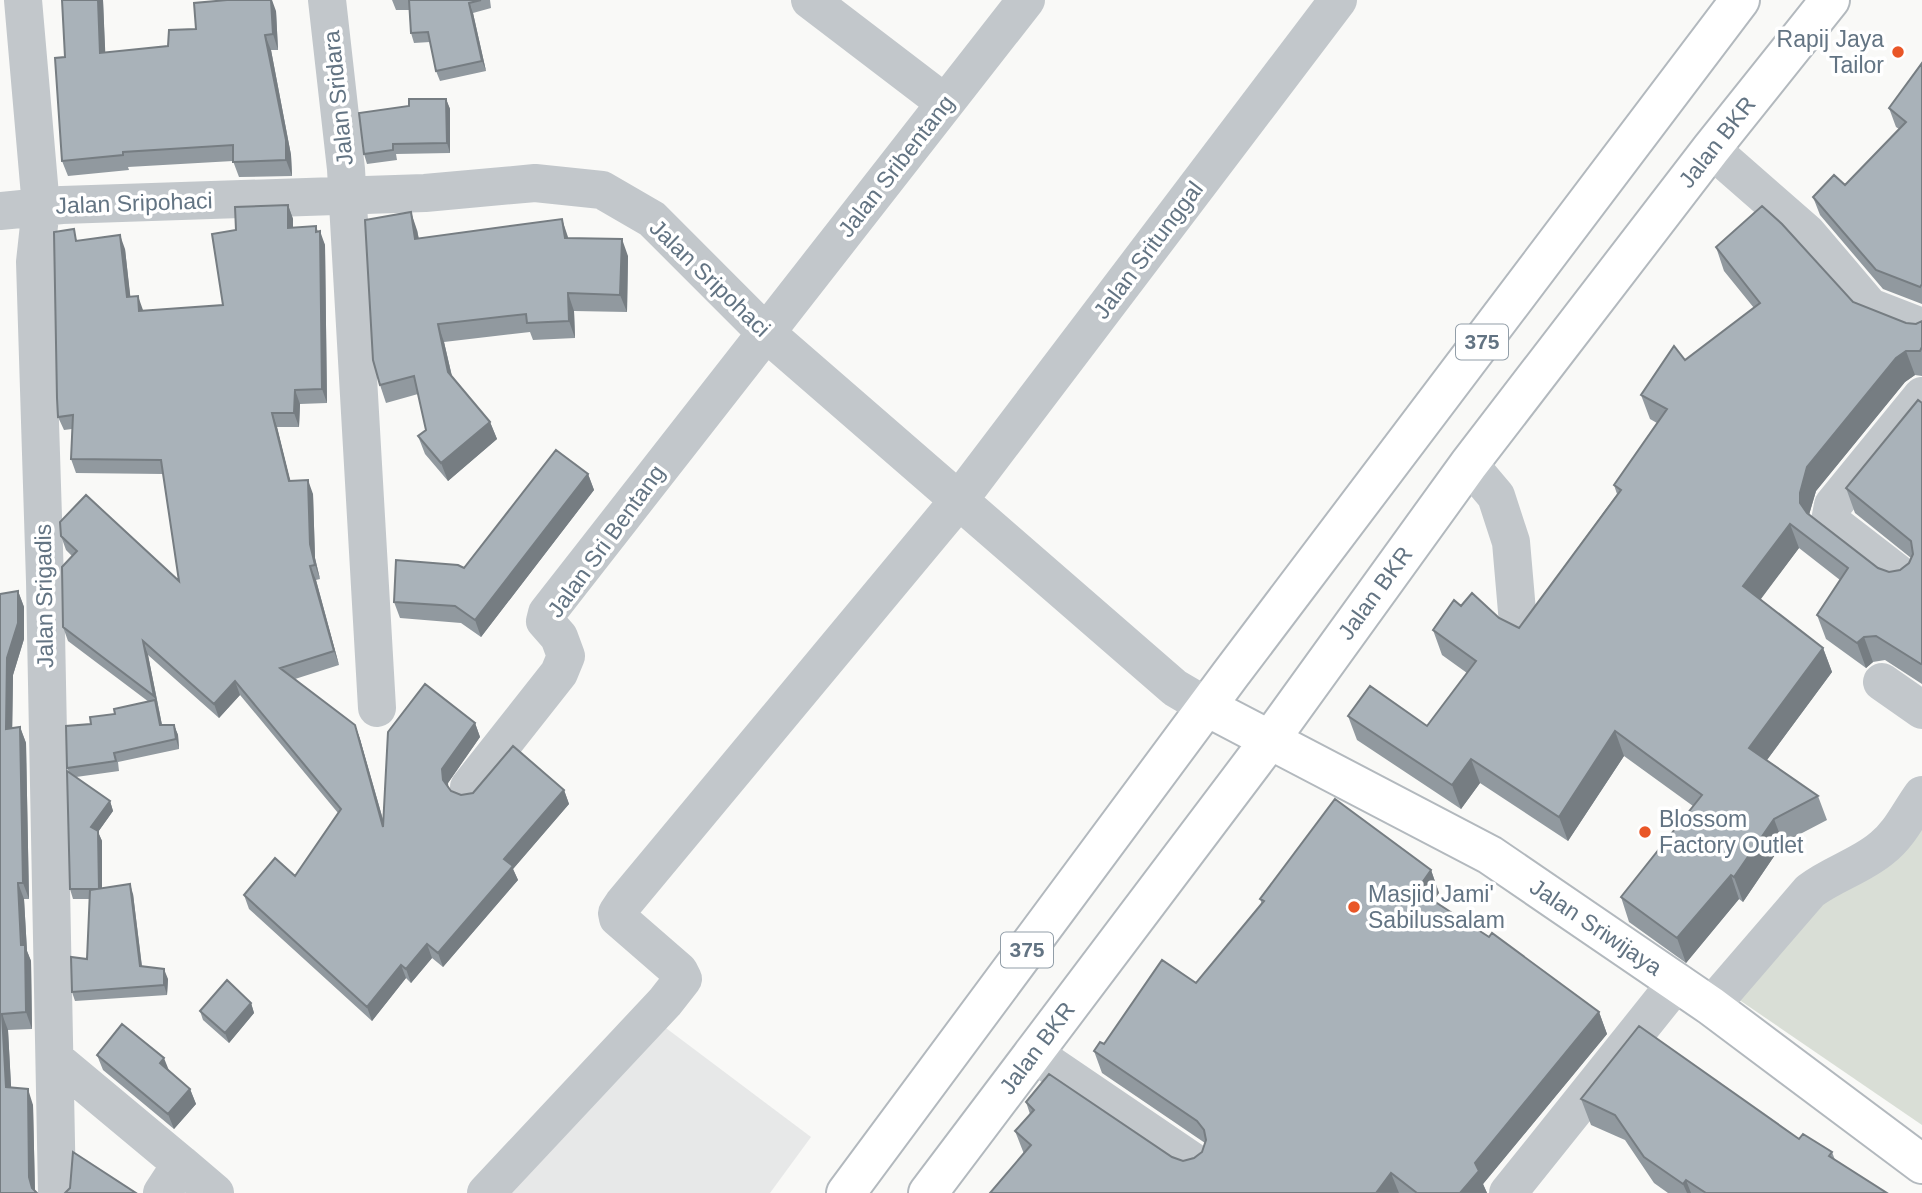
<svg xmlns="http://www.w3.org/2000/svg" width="1922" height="1193" font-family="Arial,sans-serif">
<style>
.built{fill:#e7e8e8}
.grass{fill:#d9ded6}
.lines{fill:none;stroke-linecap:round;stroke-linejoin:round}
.major-casing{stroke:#b3b9be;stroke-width:42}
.minor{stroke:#c2c7cb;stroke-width:38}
.major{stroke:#fff;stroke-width:38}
.wall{fill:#91999f}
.shaded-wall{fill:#767d82}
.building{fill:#a9b2b9;stroke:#767d82;stroke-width:2}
.poi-dot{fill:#e95627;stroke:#fff;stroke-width:2.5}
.labels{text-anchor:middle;stroke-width:7;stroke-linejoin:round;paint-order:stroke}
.shield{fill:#fff;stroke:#929ea8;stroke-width:2}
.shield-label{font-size:21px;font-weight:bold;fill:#637483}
.poi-label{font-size:23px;fill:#637483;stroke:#fff;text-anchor:start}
.street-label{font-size:23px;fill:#637483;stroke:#fff}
</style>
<rect width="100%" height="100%" fill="#f9f9f7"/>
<path class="built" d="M 646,1013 L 811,1137 L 770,1193 L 474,1193 Z"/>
<path class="grass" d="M 1922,821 L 1922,1125 L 1735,997 L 1825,894 Z"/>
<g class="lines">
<defs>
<path id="major" d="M 1209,708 L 1490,855 L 1711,1006 L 1922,1164
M 846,1193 L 1230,675 L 1740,0
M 928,1193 L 1269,741 L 1469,464 L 1711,149 L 1830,0"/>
</defs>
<use href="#major" class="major-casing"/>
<path class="minor" d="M 23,0 L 41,207 L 35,262 L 45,581 L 57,1193
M 327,0 L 346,169 L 377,708
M 810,0 L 945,103
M 1711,149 L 1807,233 L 1870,307 L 1922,327
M 0,211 L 62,205 L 425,193 L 535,183 L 602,190 L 652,219 L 764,331 L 1175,688 L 1209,708
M 1469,464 L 1496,496 L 1511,542 L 1518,623
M 1900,575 L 1830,521 L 1833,505 L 1922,396
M 1882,682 L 1922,710
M 469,787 L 559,673 L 566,656 L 559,637 L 545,621 L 547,613 L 1026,0
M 1711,1006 L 1810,891 C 1832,874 1861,866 1882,848 C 1900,834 1909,813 1922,795
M 1033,1053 L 1192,1161
M 55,1059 L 181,1164 L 162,1193
M 181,1164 L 215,1193
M 486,1193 L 665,1002 L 683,979 L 679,971 L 618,918 L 617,913 L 623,904 L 959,500 L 1338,0
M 1508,1193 L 1677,982"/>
<use href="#major" class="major"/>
</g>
<path class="wall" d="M 62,0 L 103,0 L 105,53 L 168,46 L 196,29 L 276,11 L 278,50 L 271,50 L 291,155 L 292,176 L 239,177 L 233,161 L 128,167 L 129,170 L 68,176 L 62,161 L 65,57 Z
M 392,0 L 490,0 L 491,8 L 473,13 L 486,71 L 440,81 L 436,71 L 430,42 L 414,43 L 411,33 L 409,10 L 396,10 Z
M 1922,63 L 1922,304 L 1883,289 L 1820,215 L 1813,197 L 1845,185 L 1899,129 L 1896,127 L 1889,108 Z
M 446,99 L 450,109 L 450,153 L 396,154 L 397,160 L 367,164 L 364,154 L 409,106 Z
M 288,205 L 293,219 L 293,227 L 318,231 L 325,245 L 327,403 L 300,404 L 299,427 L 277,427 L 290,481 L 313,494 L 315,558 L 320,579 L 316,580 L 339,665 L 295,679 L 355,725 L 360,739 L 384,823 L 475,723 L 480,737 L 448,783 L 448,786 L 451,791 L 461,795 L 564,790 L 569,804 L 513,869 L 518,880 L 443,967 L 432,958 L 411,983 L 406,978 L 372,1021 L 249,909 L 244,895 L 295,876 L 338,813 L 240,695 L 219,718 L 148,655 L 162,725 L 174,725 L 178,735 L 179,749 L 118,762 L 119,771 L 76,777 L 110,801 L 113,811 L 98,832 L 102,841 L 102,888 L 133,894 L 142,966 L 168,979 L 167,995 L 75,1001 L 72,992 L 87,959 L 90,899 L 73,899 L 70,889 L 69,772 L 67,768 L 91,724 L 115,714 L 149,702 L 68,641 L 63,627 L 72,556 L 66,550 L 61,536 L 179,581 L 163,474 L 76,473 L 71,459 L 72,429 L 64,430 L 58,417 L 79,241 L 125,249 L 130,296 L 143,311 L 223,305 L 236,230 Z
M 417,230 L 419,239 L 568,238 L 628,256 L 627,312 L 574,311 L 575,338 L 533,340 L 530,332 L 444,342 L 452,376 L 490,422 L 497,439 L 448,481 L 425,454 L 418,436 L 426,430 L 418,394 L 386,403 L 380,385 Z
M 1716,247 L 1906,323 L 1916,324 L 1922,321 L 1922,376 L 1915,375 L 1905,382 L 1816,491 L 1809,515 L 1878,568 L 1889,572 L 1900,570 L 1909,563 L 1911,558 L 1855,513 L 1846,488 L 1922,403 L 1922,684 L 1885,660 L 1873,662 L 1866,668 L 1826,639 L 1817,615 L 1840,580 L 1799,548 L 1760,599 L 1823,648 L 1832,672 L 1767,760 L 1818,796 L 1827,820 L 1783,843 L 1743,902 L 1739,899 L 1686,963 L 1629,922 L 1621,897 L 1693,806 L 1624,756 L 1568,841 L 1480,783 L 1461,809 L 1357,740 L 1348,716 L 1427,726 L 1467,673 L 1442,655 L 1433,630 L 1461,606 L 1499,618 L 1519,628 L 1617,494 L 1614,485 L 1657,423 L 1650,419 L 1641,395 L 1754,308 L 1724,271 Z
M 588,474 L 594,490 L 481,637 L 461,623 L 400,618 L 394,602 L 464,568 Z
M 18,591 L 24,607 L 24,639 L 13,675 L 12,728 L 20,727 L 26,743 L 29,899 L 24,899 L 27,951 L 31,961 L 32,1029 L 8,1030 L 11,1087 L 33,1105 L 35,1191 L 0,1193 L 0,594 Z
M 1431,870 L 1439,893 L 1433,901 L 1599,1012 L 1607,1034 L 1483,1184 L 1487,1193 L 990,1193 L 1024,1154 L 1015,1131 L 1030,1114 L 1026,1102 L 1172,1157 L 1183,1161 L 1194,1158 L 1202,1152 L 1205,1143 L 1102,1073 L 1094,1051 L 1196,983 L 1262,904 L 1260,899 Z
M 251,1003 L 254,1013 L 229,1043 L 203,1020 L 200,1011 Z
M 97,1055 L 190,1089 L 196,1104 L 174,1129 L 103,1070 Z
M 1581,1099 L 1799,1139 L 1832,1152 L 1835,1160 L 1887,1193 L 1668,1193 L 1654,1183 L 1625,1140 L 1591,1125 Z"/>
<path class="shaded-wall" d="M 98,0 L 103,0 L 106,69 L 100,53 Z
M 271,0 L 272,0 L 276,11 L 278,50 L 273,34 Z
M 469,3 L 473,13 L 486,71 L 482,61 Z
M 265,35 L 271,50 L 291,155 L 292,176 L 286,160 Z
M 446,99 L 450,109 L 450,153 L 447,143 Z
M 288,205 L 293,219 L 293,242 L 288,228 Z
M 411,212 L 417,230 L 422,257 L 415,239 Z
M 562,219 L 568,237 L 571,255 L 565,238 Z
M 316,226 L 320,238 L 320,231 L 325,245 L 327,403 L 322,389 Z
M 120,235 L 125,249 L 132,311 L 127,297 Z
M 622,239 L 628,256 L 627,312 L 620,295 Z
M 568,293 L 574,311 L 575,338 L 569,321 Z
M 138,296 L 143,310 L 144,325 L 139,311 Z
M 438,324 L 444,342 L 455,390 L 448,372 Z
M 1906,351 L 1915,375 L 1905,382 L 1816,491 L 1808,518 L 1800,503 L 1800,493 L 1807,467 L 1896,358 Z
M 295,390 L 300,404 L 299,427 L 294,413 Z
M 272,413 L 277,427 L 294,495 L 289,481 Z
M 490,422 L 497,439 L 448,481 L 441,463 Z
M 588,474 L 594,490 L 481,637 L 475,620 Z
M 308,480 L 313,494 L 315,558 L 320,579 L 315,565 L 310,544 Z
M 1790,524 L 1799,548 L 1752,611 L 1743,586 Z
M 310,566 L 316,580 L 339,665 L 334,651 Z
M 18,591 L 24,607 L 24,639 L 13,675 L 12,746 L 6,729 L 7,658 Z
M 1864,637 L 1873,662 L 1866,668 L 1857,643 Z
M 143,641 L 148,655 L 159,710 L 154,696 Z
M 1823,648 L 1832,672 L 1758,772 L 1749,748 Z
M 235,681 L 240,695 L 219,718 L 214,704 Z
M 155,700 L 159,710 L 164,735 L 160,725 Z
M 475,723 L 480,737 L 448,783 L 449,794 L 443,780 L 442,769 Z
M 174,725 L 178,735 L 179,749 L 176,739 Z
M 355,725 L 360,739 L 389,841 L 383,827 Z
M 20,727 L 26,743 L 29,899 L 23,883 Z
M 1615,731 L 1624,756 L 1568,841 L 1559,817 Z
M 1471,759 L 1480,783 L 1461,809 L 1452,785 Z
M 564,790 L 569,804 L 513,869 L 518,880 L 443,967 L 438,953 L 504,859 Z
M 110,801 L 113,811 L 98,832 L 102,841 L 102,899 L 99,889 L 91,827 Z
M 1774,819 L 1783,843 L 1743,902 L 1734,877 Z
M 1431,870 L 1439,893 L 1425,912 L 1417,890 Z
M 1731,875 L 1739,899 L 1686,963 L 1677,938 Z
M 18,883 L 24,899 L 27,951 L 31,961 L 32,1029 L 26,1012 Z
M 130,884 L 133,894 L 143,976 L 140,966 Z
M 427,944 L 432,958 L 411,983 L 406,969 Z
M 401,965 L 406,978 L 372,1021 L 367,1007 Z
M 164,969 L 168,979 L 167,995 L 164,985 Z
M 251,1003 L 254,1013 L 229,1043 L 225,1033 Z
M 1599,1012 L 1607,1034 L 1483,1184 L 1487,1193 L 1460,1193 L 1475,1163 Z
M 2,1014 L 8,1030 L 12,1103 L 6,1087 Z
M 164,1058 L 170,1073 L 160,1063 Z
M 28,1089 L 33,1105 L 35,1193 L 34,1193 L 29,1177 Z
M 190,1089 L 196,1104 L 174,1129 L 168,1114 Z
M 1391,1173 L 1399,1193 L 1376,1193 Z
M 1686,1180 L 1691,1193 L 1687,1193 L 1683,1184 Z"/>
<path class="building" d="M 62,0 L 98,0 L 100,53 L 168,46 L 169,30 L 196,29 L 194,3 L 227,0 L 271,0 L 273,34 L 265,35 L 286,140 L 286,160 L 233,162 L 233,145 L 123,152 L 123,155 L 62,161 L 55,58 L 65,57 Z
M 409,0 L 481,0 L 469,3 L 482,61 L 436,71 L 428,32 L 411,33 Z
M 1922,63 L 1922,284 L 1920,287 L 1876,270 L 1813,197 L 1834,175 L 1845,185 L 1906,122 L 1889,108 Z
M 409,99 L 446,99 L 447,143 L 393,144 L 393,150 L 364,154 L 359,113 L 409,106 Z
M 288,205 L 288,228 L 316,226 L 316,232 L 320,231 L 322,389 L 295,390 L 294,413 L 272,413 L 289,481 L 308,480 L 310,544 L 315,565 L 310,566 L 334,651 L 280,668 L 355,725 L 383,827 L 388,732 L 425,684 L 475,723 L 442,769 L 443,780 L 451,791 L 461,795 L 473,793 L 513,746 L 564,790 L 504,859 L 513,866 L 438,953 L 427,944 L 406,969 L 401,965 L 367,1007 L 244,895 L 275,858 L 295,876 L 341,809 L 235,681 L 214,704 L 143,641 L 154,696 L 63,627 L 62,567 L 77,551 L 61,536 L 60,522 L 86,495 L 179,581 L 161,460 L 71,459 L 73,415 L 58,417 L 57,398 L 54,232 L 74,229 L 76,241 L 120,235 L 127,297 L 138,296 L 139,311 L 223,305 L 212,234 L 236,230 L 235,207 Z
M 1762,206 L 1782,224 L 1853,302 L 1906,323 L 1916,324 L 1922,321 L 1922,347 L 1920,351 L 1906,351 L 1896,358 L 1807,467 L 1800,493 L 1800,503 L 1807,513 L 1878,568 L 1889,572 L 1900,570 L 1909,563 L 1913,554 L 1911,541 L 1846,488 L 1918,400 L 1922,403 L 1922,663 L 1921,664 L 1876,636 L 1864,637 L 1857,643 L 1817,615 L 1848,568 L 1790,524 L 1743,586 L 1823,648 L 1749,748 L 1818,796 L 1774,819 L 1734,877 L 1731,875 L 1677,938 L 1621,897 L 1702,795 L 1615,731 L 1559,817 L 1471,759 L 1452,785 L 1348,716 L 1370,686 L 1427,726 L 1476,661 L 1433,630 L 1454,600 L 1461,606 L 1472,593 L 1499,618 L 1519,628 L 1621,490 L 1614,485 L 1667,409 L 1641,395 L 1674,346 L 1685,360 L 1760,303 L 1716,247 Z
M 411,212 L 415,239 L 562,219 L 565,238 L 622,239 L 620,295 L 568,293 L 569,321 L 527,323 L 526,314 L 438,324 L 448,372 L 490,422 L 441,463 L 418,436 L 426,430 L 414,376 L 380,385 L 373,360 L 365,220 Z
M 556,450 L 588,474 L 475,620 L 455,606 L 394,602 L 396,560 L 458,565 L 464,568 Z
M 18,591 L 18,623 L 7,658 L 6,729 L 20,727 L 23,883 L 18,883 L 21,945 L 25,945 L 26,1012 L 2,1014 L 6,1087 L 28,1089 L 29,1177 L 32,1188 L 37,1193 L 0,1193 L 0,594 Z
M 155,700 L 160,725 L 174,725 L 176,739 L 114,753 L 116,761 L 67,768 L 66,726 L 91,724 L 90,717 L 115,714 L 114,709 Z
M 67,771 L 110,801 L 91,827 L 98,831 L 99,889 L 70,889 Z
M 1335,799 L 1431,870 L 1417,890 L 1489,937 L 1492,933 L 1599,1012 L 1475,1163 L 1479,1171 L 1460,1193 L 1417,1193 L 1391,1173 L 1376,1193 L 990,1193 L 1031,1145 L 1015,1131 L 1034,1110 L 1026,1102 L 1049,1074 L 1172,1157 L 1183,1161 L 1194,1158 L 1202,1152 L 1206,1140 L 1204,1130 L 1197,1121 L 1094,1051 L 1100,1042 L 1104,1044 L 1162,960 L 1196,983 L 1264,901 L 1260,899 Z
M 130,884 L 140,966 L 164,969 L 164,985 L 72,992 L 71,957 L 87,959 L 90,890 Z
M 227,980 L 251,1003 L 225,1033 L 200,1011 Z
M 122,1024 L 164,1058 L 160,1063 L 190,1089 L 168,1114 L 97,1055 Z
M 1639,1026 L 1799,1139 L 1803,1134 L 1832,1152 L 1829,1156 L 1887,1193 L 1706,1193 L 1686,1180 L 1683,1184 L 1644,1157 L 1615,1115 L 1581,1099 Z
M 73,1152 L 136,1193 L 65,1193 L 70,1188 Z"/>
<g class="poi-dot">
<circle cx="1898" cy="52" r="7"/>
<circle cx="1645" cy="832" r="7"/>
<circle cx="1354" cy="907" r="7"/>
</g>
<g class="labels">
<g class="shield">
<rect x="1456" y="324.5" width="52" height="35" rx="5"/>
<rect x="1001" y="932.5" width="52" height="35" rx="5"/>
</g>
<g class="shield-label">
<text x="1482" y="349">375</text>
<text x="1027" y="957">375</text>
</g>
<g class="poi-label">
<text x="1884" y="47" text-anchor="end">Rapij Jaya<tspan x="1884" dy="26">Tailor</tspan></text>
<text x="1659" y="827">Blossom<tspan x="1659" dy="26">Factory Outlet</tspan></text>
<text x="1368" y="902">Masjid Jami'<tspan x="1368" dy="26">Sabilussalam</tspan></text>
</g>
<g class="street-label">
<text transform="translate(338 98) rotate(-96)" y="8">Jalan Sridara</text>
<text transform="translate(1717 142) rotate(-52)" y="8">Jalan BKR</text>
<text transform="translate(896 166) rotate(-52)" y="8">Jalan Sribentang</text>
<text transform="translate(134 203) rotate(-2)" y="8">Jalan Sripohaci</text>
<text transform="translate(1148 250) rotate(-53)" y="8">Jalan Sritunggal</text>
<text transform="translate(710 278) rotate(44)" y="8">Jalan Sripohaci</text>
<text transform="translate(606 541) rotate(-54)" y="8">Jalan Sri Bentang</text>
<text transform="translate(1375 593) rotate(-54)" y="8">Jalan BKR</text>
<text transform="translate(44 596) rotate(-91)" y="8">Jalan Srigadis</text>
<text transform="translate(1596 927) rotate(34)" y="8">Jalan Sriwijaya</text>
<text transform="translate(1037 1048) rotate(-53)" y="8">Jalan BKR</text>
</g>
</g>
</svg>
